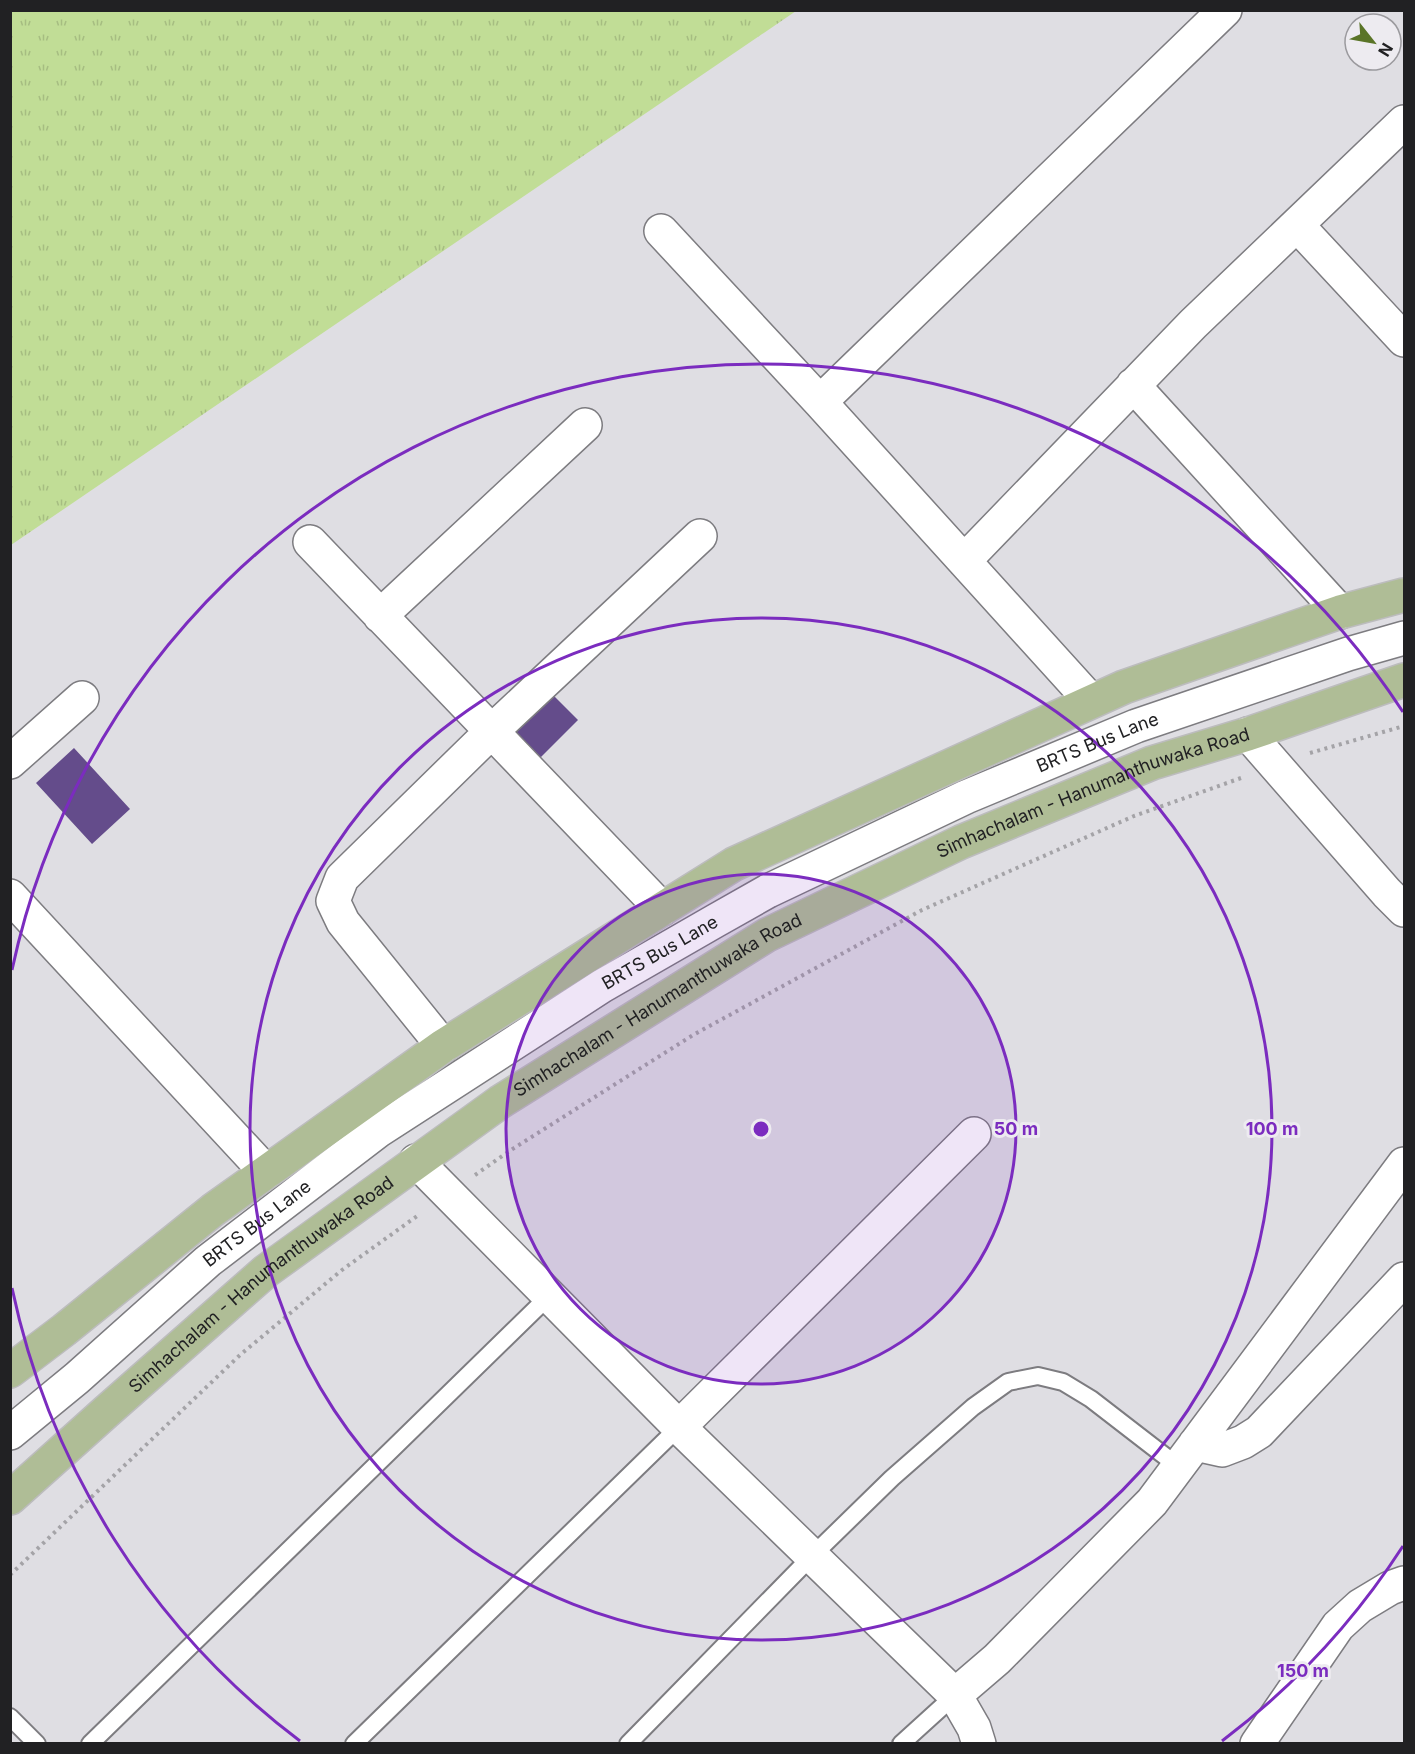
<svg xmlns="http://www.w3.org/2000/svg" width="1415" height="1754" font-family="Inter,sans-serif">
<style>
.grass{fill:url(#grass-tufts)}
.building{fill:#644c8b}
.lines{fill:none;stroke-linecap:round;stroke-linejoin:round}
.service-casing{stroke:#7d7c80;stroke-width:20}
.minor-casing{stroke:#7d7c80;stroke-width:36}
.tertiary-casing{stroke:#7d7c80;stroke-width:36}
.primary-casing{stroke:#bcbcbd;stroke-width:36}
.path{stroke:#a4a3a7;stroke-width:4;stroke-dasharray:3 4.5;stroke-linecap:butt}
.service{stroke:#fff;stroke-width:16}
.minor{stroke:#fff;stroke-width:33}
.tertiary{stroke:#fff;stroke-width:33}
.primary{stroke:#afbd96;stroke-width:33}
.ring{fill:none;stroke:#7b2cbf;stroke-width:3}
.labels{text-anchor:middle;stroke-width:6;stroke-linejoin:round;paint-order:stroke}
.street-label{font-size:18px;fill:#212123;stroke:#edebf0}
.centre{fill:#7b2cbf;stroke:#edebf0;stroke-width:3}
.ring-label{font-size:18px;text-anchor:middle;font-weight:bold;fill:#7b2cbf;stroke:#edebf0;stroke-width:6;stroke-linejoin:round;paint-order:stroke}
</style>
<defs>
<pattern id="grass-tufts" width="24" height="20" patternUnits="userSpaceOnUse" patternTransform="scale(1.5)"><rect width="24" height="20" fill="#c1dd96"/><path d="M3 7l-1-3M5 7V3M7 7l1-3M15 17l-1-3M17 17v-4M19 17l1-3" fill="none" stroke="#a6bd81"/></pattern>
</defs>
<rect width="100%" height="100%" fill="#dfdee3"/>
<path class="grass" d="M 11,10 L 796,10 L 796,11 L 11,545 Z"/>
<path class="building" d="M 550,692 L 578,720 L 530,768 L 503,740 Z
M 74,748 L 130,809 L 92,844 L 36,783 Z"/>
<g class="lines">
<defs>
<path id="service" d="M 10,1717 L 37,1744
M 90,1744 L 550,1295
M 354,1744 L 679,1427
M 628,1744 L 811,1557 L 892,1478 L 973,1407 L 1008,1382 L 1038,1376 L 1063,1382 L 1091,1399 L 1179,1467
M 901,1744 L 955,1695"/>
<path id="minor" d="M 1297,225 L 1404,340
M 661,231 L 820,402 L 1091,701
M 1133,385 L 1340,612
M 820,402 L 1225,10
M 310,542 L 662,909
M 964,561 L 1193,324 L 1404,122
M 380,616 L 585,425
M 1248,734 L 1387,893 L 1404,910
M 10,762 L 82,698
M 10,896 L 266,1172
M 443,1046 L 343,922 L 333,901 L 342,878 L 492,731 L 700,536
M 416,1161 L 679,1427 L 955,1695 L 974,1728 L 979,1744
M 679,1427 L 974,1134
M 1195,1444 L 1222,1450 L 1243,1442 L 1259,1432 L 1404,1279
M 955,1695 L 997,1659 L 1152,1502 L 1404,1164
M 1257,1744 L 1338,1626 L 1360,1606 L 1390,1588 L 1404,1583"/>
<g id="tertiary">
<path id="s1" d="M 10,1433 L 77,1378 L 208,1261 L 378,1131 L 602,986 L 715,921 L 768,891 L 966,797 L 1136,726 L 1348,654 L 1404,638"/>
</g>
<g id="primary">
<path d="M 10,1371 L 64,1330 L 213,1210 L 443,1046 L 734,864 L 1124,687 L 1340,612 L 1404,595"/>
<path id="s2" d="M 10,1498 L 107,1411 L 266,1271 L 500,1102 L 767,935 L 961,842 L 1152,763 L 1248,734 L 1404,680"/>
</g>
</defs>
<use href="#service" class="service-casing"/>
<use href="#minor" class="minor-casing"/>
<use href="#tertiary" class="tertiary-casing"/>
<use href="#primary" class="primary-casing"/>
<path class="path" d="M 1310,753 L 1404,726
M 475,1175 L 511,1150 L 693,1035 L 922,910 L 1134,816 L 1241,778
M 10,1575 L 240,1355 L 342,1270 L 420,1214"/>
<use href="#service" class="service"/>
<use href="#minor" class="minor"/>
<use href="#tertiary" class="tertiary"/>
<use href="#primary" class="primary"/>
</g>
<circle cx="761" cy="1129" r="255" fill="#7b2cbf" fill-opacity=".12"/>
<g class="ring">
<circle cx="761" cy="1129" r="255"/>
<circle cx="761" cy="1129" r="511"/>
<path d="M1403 1546A766 766 0 0 1 1222 1741M300 1741A766 766 0 0 1 12 1288M12 970A766 766 0 0 1 1403 712"/>
</g>
<g class="labels">
<g class="street-label">
<text dy="6" stroke="none"><textPath href="#s1" startOffset="1296">BRTS Bus Lane</textPath></text>
<text dy="6" stroke="none"><textPath href="#s2" startOffset="1302">Simhachalam - Hanumanthuwaka Road</textPath></text>
<text dy="6" stroke="none"><textPath href="#s1" startOffset="810">BRTS Bus Lane</textPath></text>
<text dy="6" stroke="none"><textPath href="#s2" startOffset="816">Simhachalam - Hanumanthuwaka Road</textPath></text>
<text dy="6" stroke="none"><textPath href="#s1" startOffset="324">BRTS Bus Lane</textPath></text>
<text dy="6" stroke="none"><textPath href="#s2" startOffset="330">Simhachalam - Hanumanthuwaka Road</textPath></text>
</g>
</g>
<circle cx="761" cy="1129" r="9" class="centre"/>
<g class="ring-label">
<text x="1016" y="1135">50 m</text>
<text x="1272" y="1135">100 m</text>
<text x="1303" y="1677">150 m</text>
</g>
<rect width="1415" height="1754" fill="none" stroke="#212123" stroke-width="24"/>
<g transform="translate(1373 42) rotate(121)"><circle r="28" fill="#edebf0" stroke="#9b9a9e" stroke-width="1.5"/>
<path d="M0-4.5L10 22L0 15L-10 22Z" fill="#5a7427"/>
<text y="-9" font-size="16" font-weight="bold" text-anchor="middle" fill="#212123">N</text>
</g>
</svg>
